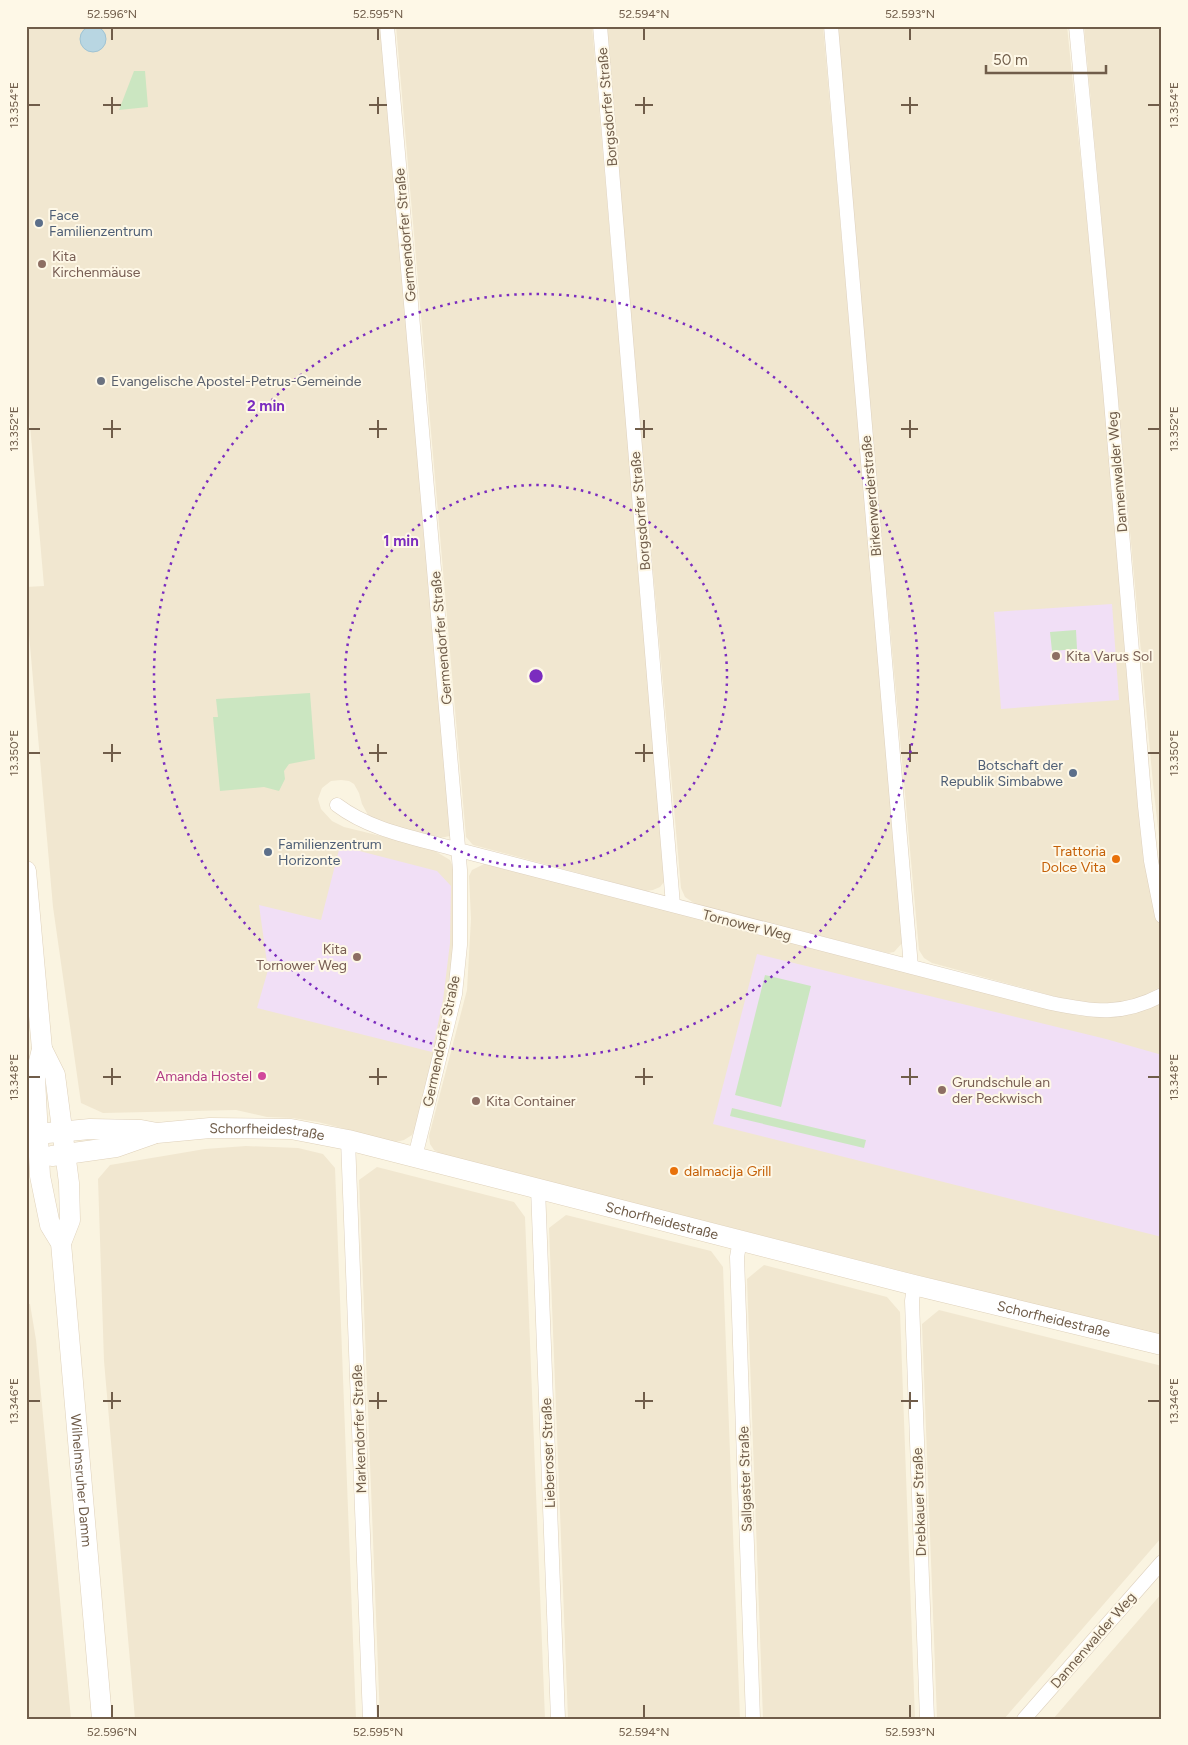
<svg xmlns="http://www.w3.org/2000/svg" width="1188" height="1745" font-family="Figtree,sans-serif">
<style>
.residential{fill:#f1e7d0}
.education{fill:#f1dff6}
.green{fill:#cbe6c1}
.water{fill:#b8d6e2;stroke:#9fc3d3}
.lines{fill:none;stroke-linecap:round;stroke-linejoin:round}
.minor-casing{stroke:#ded1be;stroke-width:15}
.secondary-casing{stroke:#dfd1ba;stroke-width:21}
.minor{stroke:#fff;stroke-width:14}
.secondary{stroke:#fff;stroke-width:20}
.ticks{fill:none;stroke:#705d4a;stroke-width:2}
.ring{fill:none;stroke:#7b2cbf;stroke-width:2.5;stroke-dasharray:2.5 5}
.service-dot{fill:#5c6f8a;stroke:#fef8e7;stroke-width:2}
.education-dot{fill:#8d6e63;stroke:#fef8e7;stroke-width:2}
.worship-dot{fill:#6b7280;stroke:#fef8e7;stroke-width:2}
.food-dot{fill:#e8710a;stroke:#fef8e7;stroke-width:2}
.hotel-dot{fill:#d1479c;stroke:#fef8e7;stroke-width:2}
.labels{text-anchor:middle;stroke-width:4;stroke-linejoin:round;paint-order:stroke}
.street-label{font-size:14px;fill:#705d4a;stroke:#fef8e7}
.service-label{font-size:14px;fill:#4e5e75;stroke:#fef8e7;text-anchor:start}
.education-label{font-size:14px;fill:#785e54;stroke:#fef8e7;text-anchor:start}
.worship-label{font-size:14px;fill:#5b616d;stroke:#fef8e7;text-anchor:start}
.food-label{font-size:14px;fill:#c56008;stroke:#fef8e7;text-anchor:end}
.hotel-label{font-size:14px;fill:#b23c85;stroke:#fef8e7;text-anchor:end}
.centre{fill:#7b2cbf;stroke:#fef8e7;stroke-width:2.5}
.ring-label{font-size:15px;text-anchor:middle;font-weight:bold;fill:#7b2cbf;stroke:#fef8e7;stroke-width:4;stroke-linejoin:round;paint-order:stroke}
.neatline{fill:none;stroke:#705d4a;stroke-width:2}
.ticks-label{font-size:12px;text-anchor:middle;fill:#705d4a}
</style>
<rect width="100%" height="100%" fill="#faf4e1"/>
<path class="residential" d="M 26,26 L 381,26 L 452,833 L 450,836 L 440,838 L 377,822 L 368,815 L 362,804 L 359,793 L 354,784 L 349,781 L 341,780 L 331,781 L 322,788 L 318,799 L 321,809 L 332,821 L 344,827 L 430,848 L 450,860 L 454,869 L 455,947 L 450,996 L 417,1126 L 412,1135 L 404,1140 L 396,1142 L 318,1122 L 292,1118 L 267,1117 L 236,1110 L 103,1113 L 81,1103 L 53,907 L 26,600 L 26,587 L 44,586 L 26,379 Z
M 396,26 L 592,26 L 665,875 L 664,882 L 660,887 L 653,890 L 646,891 L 473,845 L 466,837 Z
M 605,26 L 823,26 L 903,933 L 903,942 L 894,952 L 888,953 L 702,906 L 694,903 L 685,897 L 681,888 Z
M 836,26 L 1067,26 L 1162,954 L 1162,986 L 1139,998 L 1123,1002 L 1106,1004 L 1088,1004 L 1068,1000 L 932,963 L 924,958 L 919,950 Z
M 1084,26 L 1162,26 L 1162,863 L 1153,784 Z
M 484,864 L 771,936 L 1058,1011 L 1080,1016 L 1108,1017 L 1125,1015 L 1162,1001 L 1162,1337 L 441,1154 L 434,1150 L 430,1144 L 429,1136 L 467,990 L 471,919 L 469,876 L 472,870 Z
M 246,1146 L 298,1148 L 323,1154 L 335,1168 L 356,1719 L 135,1719 L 104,1361 L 98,1179 L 110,1165 L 205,1149 Z
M 377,1167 L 514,1202 L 525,1217 L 545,1719 L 380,1719 L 359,1180 Z
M 566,1215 L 711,1251 L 723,1267 L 740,1719 L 568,1719 L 549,1228 Z
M 764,1265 L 887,1297 L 900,1312 L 915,1719 L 763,1719 L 747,1279 Z
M 26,1304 L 30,1304 L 36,1340 L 71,1719 L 26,1719 Z
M 939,1310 L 1162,1366 L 1162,1537 L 1004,1719 L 937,1719 L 922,1324 Z
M 1162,1593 L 1162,1719 L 1053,1719 Z"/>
<path class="education" d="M 1112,604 L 1119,700 L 1001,709 L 994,612 Z
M 340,846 L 437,871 L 451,886 L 450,943 L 443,1000 L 432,1052 L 257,1008 L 268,970 L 259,905 L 321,920 Z
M 757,954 L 1106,1039 L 1162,1055 L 1162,1237 L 713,1124 Z"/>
<path class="green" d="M 134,71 L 145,71 L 148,107 L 119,110 Z
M 1076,630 L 1077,649 L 1052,651 L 1050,632 Z
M 310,693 L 315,759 L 289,764 L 284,771 L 285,779 L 279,791 L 264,787 L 220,791 L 213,717 L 218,717 L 216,699 Z
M 765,975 L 811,986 L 781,1107 L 735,1095 Z
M 732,1108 L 866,1140 L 864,1148 L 730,1116 Z"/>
<path class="water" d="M80 39a13 13 0 1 1 26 0a13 13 0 1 1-26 0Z"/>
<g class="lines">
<defs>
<path id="minor" d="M 387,26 L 460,870 L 460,945 L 455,994 L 415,1157
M 600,26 L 673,905
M 831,26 L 911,967
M 1076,26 L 1110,389 L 1145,806 L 1151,861 L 1162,916
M 337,805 C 370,830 412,837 451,848 L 1051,1003 C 1094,1012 1122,1016 1162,995
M 348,1140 L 370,1719
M 538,1188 L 558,1719
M 740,1240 L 737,1257 L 753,1719
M 914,1285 L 912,1301 L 927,1719
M 1024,1719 L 1162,1562"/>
<g id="secondary">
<path id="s1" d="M 26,871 L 42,1049 L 35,1078 L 40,1176 L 50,1225 L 61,1243 L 102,1719"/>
<path d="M 42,1049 L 55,1075 L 69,1183 L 70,1220 L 61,1243"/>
<path id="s2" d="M 26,1135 L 90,1129 L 141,1130 L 157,1133 L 210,1128 L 291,1129 L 348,1140 L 914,1285 L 1162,1345"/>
<path d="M 52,1156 L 116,1147 L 153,1134"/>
</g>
</defs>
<use href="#minor" class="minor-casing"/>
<use href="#secondary" class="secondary-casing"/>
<use href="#minor" class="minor"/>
<use href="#secondary" class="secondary"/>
</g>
<path class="ticks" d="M 112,28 L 112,40M 378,28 L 378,40M 644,28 L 644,40M 910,28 L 910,40M 112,97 L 112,114M 378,97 L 378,114M 644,97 L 644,114M 910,97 L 910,114M 28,105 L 40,105M 103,105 L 121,105M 369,105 L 387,105M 635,105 L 653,105M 901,105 L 918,105M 1148,105 L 1160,105M 112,420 L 112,438M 378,420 L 378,438M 644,420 L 644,438M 910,420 L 910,438M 28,429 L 40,429M 103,429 L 121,429M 369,429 L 387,429M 635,429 L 653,429M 901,429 L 918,429M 1148,429 L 1160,429M 112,744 L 112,762M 378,744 L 378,762M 644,744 L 644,762M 910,744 L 910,762M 28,753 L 40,753M 103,753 L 121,753M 369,753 L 387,753M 635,753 L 653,753M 901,753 L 918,753M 1148,753 L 1160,753M 112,1068 L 112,1085M 378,1068 L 378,1085M 644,1068 L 644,1085M 910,1068 L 910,1085M 28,1077 L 40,1077M 103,1077 L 121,1077M 369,1077 L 387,1077M 635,1077 L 653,1077M 901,1077 L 918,1077M 1148,1077 L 1160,1077M 112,1392 L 112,1409M 378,1392 L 378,1409M 644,1392 L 644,1409M 910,1392 L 910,1409M 28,1401 L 40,1401M 103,1401 L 121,1401M 369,1401 L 387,1401M 635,1401 L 653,1401M 901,1401 L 918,1401M 1148,1401 L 1160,1401M 112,1705 L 112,1718M 378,1705 L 378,1718M 644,1705 L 644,1718M 910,1705 L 910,1718"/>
<g class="ring">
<circle cx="536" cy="676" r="191"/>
<circle cx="536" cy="676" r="382"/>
</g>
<g class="service-dot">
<circle cx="39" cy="223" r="5"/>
<circle cx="1073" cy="773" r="5"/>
<circle cx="268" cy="852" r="5"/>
</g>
<g class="education-dot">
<circle cx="42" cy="264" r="5"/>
<circle cx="1056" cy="656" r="5"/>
<circle cx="357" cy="957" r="5"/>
<circle cx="942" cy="1090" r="5"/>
<circle cx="476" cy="1101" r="5"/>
</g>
<circle class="worship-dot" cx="101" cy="381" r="5"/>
<g class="food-dot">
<circle cx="1116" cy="859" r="5"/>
<circle cx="674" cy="1171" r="5"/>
</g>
<circle class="hotel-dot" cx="262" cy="1076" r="5"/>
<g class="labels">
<g class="street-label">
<text transform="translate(607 107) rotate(-95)" y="5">Borgsdorfer Straße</text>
<text transform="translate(405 235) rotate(-95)" y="5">Germendorfer Straße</text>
<text transform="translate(1117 472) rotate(-95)" y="5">Dannenwalder Weg</text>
<text transform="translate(871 496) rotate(-95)" y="5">Birkenwerderstraße</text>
<text transform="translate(640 511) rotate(-95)" y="5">Borgsdorfer Straße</text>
<text transform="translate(441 638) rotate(-95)" y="5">Germendorfer Straße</text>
<text transform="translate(747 925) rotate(14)" y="5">Tornower Weg</text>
<text transform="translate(441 1041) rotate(-78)" y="5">Germendorfer Straße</text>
<text dy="5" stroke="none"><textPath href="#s2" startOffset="242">Schorfheidestraße</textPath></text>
<text dy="5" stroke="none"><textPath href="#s2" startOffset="648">Schorfheidestraße</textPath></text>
<text dy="5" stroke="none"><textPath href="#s2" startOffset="1052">Schorfheidestraße</textPath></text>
<text transform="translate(359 1429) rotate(-92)" y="5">Markendorfer Straße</text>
<text transform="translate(548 1453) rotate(-92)" y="5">Lieberoser Straße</text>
<text transform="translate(745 1479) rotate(-92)" y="5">Sallgaster Straße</text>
<text dy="5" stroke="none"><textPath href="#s1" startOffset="616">Wilhelmsruher Damm</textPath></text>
<text transform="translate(919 1502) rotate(-92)" y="5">Drebkauer Straße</text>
<text transform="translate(1093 1640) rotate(-49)" y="5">Dannenwalder Weg</text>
</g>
<g class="service-label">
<text x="49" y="220">Face<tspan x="49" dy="16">Familienzentrum</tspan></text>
<text x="1063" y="770" text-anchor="end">Botschaft der<tspan x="1063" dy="16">Republik Simbabwe</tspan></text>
<text x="278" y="849">Familienzentrum<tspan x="278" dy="16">Horizonte</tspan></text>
</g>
<g class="education-label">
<text x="52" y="261">Kita<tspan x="52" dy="16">Kirchenmäuse</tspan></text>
<text x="1066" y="661">Kita Varus Sol</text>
<text x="347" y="954" text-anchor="end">Kita<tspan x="347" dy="16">Tornower Weg</tspan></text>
<text x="952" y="1087">Grundschule an<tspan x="952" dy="16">der Peckwisch</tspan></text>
<text x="486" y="1106">Kita Container</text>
</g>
<g class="worship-label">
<text x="111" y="386">Evangelische Apostel-Petrus-Gemeinde</text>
</g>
<g class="food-label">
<text x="1106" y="856">Trattoria<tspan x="1106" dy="16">Dolce Vita</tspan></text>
<text x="684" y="1176" text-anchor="start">dalmacija Grill</text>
</g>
<g class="hotel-label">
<text x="252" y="1081">Amanda Hostel</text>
</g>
</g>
<circle cx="536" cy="676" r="8" class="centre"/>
<g class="ring-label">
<text x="266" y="411">2 min</text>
<text x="401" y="546">1 min</text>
</g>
<rect width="1188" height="1745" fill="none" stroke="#fef8e7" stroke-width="55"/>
<path d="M986 65v8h120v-8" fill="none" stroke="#705d4a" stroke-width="2.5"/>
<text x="993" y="65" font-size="15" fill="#705d4a" stroke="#fef8e7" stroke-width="4" paint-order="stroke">50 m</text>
<rect x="28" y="28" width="1132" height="1690" class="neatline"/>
<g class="ticks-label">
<text x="112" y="18">52.596°N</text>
<text x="378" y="18">52.595°N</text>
<text x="644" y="18">52.594°N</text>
<text x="910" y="18">52.593°N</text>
<text transform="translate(1174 105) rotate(-90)" y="4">13.354°E</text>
<text transform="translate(14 105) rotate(-90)" y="4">13.354°E</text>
<text transform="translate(1174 429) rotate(-90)" y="4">13.352°E</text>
<text transform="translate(14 429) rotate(-90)" y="4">13.352°E</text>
<text transform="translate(1174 753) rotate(-90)" y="4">13.350°E</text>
<text transform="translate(14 753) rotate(-90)" y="4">13.350°E</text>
<text transform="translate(1174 1077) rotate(-90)" y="4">13.348°E</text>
<text transform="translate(14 1077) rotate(-90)" y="4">13.348°E</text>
<text transform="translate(1174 1401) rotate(-90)" y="4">13.346°E</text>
<text transform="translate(14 1401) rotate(-90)" y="4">13.346°E</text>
<text x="112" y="1736">52.596°N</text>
<text x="378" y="1736">52.595°N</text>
<text x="644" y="1736">52.594°N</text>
<text x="910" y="1736">52.593°N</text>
</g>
</svg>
